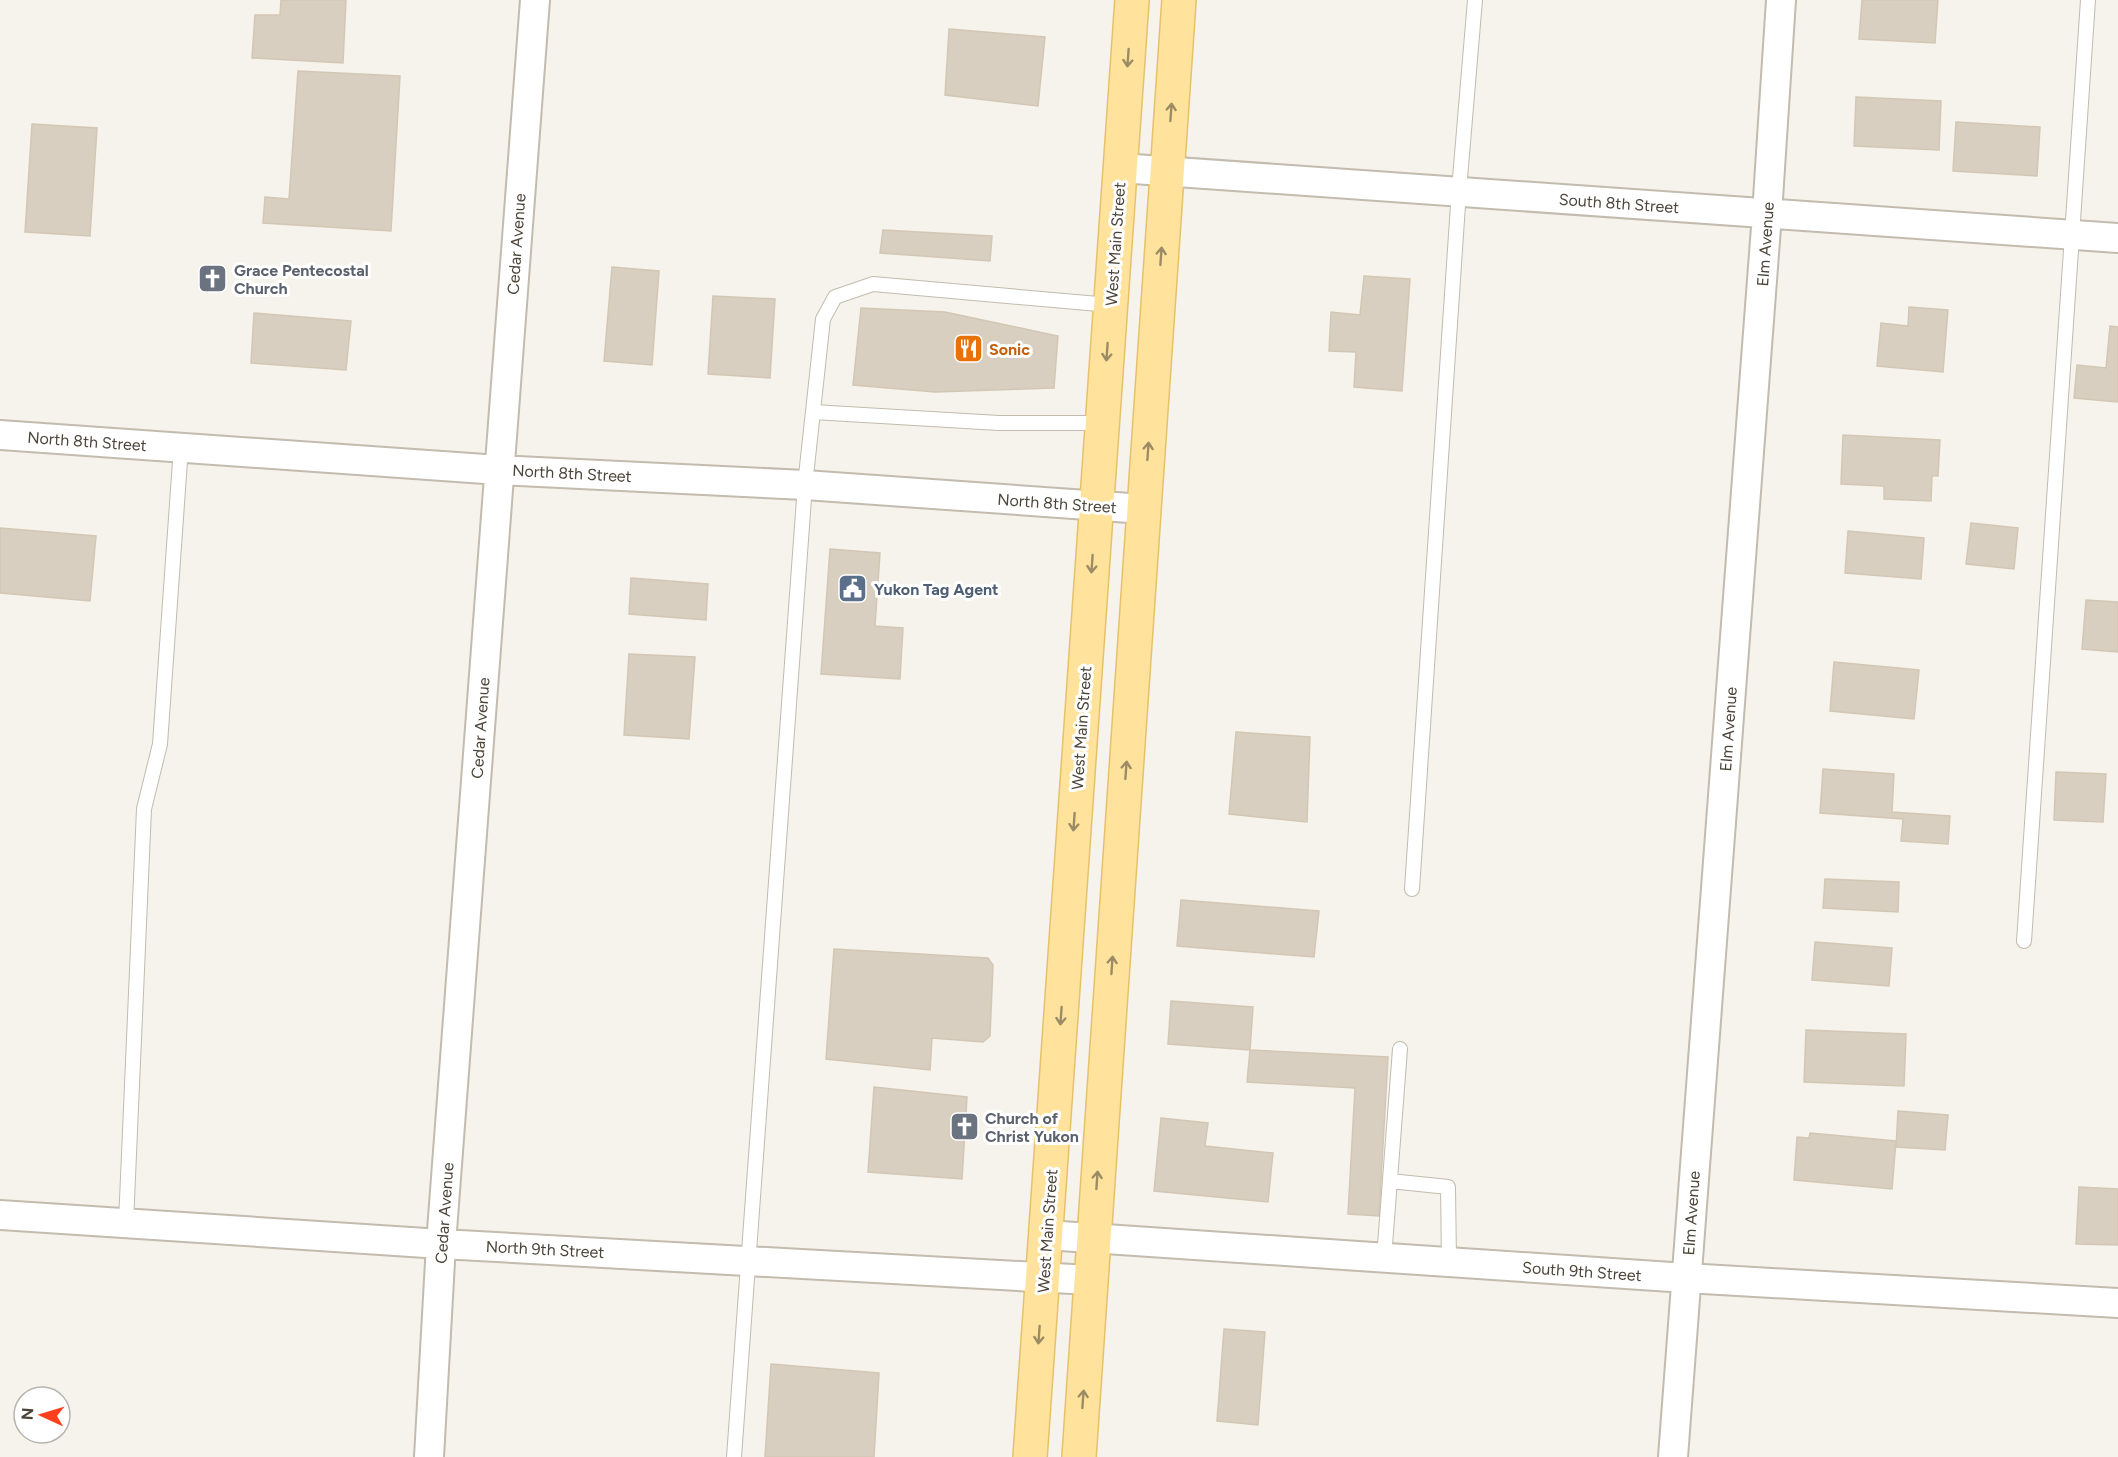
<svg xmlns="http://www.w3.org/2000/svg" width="2118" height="1457" font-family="Figtree,sans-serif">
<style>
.building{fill:#d8cfc1;stroke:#d3c7b4;stroke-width:1.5}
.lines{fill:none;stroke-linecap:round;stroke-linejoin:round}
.service-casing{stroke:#c2bbae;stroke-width:16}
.minor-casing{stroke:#c2bbae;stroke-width:32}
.primary-casing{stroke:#e6c16a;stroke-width:36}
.service{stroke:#fff;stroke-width:14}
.minor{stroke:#fff;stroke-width:28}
.primary{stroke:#ffe39c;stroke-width:33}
.oneway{stroke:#9c8c66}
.labels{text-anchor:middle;stroke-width:6;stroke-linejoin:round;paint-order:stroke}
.street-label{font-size:16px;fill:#4b4439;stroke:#fff}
.worship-label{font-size:16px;font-weight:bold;fill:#5b616d;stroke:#fff;text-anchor:start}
.food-label{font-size:16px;font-weight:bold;fill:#c56008;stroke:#fff;text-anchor:start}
.service-label{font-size:16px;font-weight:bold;fill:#4e5e75;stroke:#fff;text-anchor:start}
</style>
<rect width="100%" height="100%" fill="#f6f3ec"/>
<path class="building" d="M 281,0 L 346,0 L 343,63 L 252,58 L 255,15 L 280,15 Z
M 1862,0 L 1938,0 L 1935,43 L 1859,39 Z
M 949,29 L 1045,37 L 1038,106 L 945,95 Z
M 298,71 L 400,76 L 391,231 L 263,223 L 265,197 L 289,199 Z
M 1856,97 L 1941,101 L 1939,150 L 1854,146 Z
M 1956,122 L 2040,127 L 2037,176 L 1953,171 Z
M 32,124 L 97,128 L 90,236 L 25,232 Z
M 883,230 L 992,236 L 990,261 L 880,253 Z
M 612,267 L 659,271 L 652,365 L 604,361 Z
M 1364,276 L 1410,279 L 1402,391 L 1354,387 L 1356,352 L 1329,351 L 1331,312 L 1360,315 Z
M 713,296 L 775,299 L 770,378 L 708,374 Z
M 1909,307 L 1948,310 L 1943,372 L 1877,366 L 1881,323 L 1908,326 Z
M 861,308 L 945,312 L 1058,336 L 1054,388 L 935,392 L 853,385 Z
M 254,313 L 351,321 L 346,370 L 251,363 Z
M 2110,326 L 2118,327 L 2118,402 L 2074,398 L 2077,365 L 2106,368 Z
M 1843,435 L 1940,440 L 1938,476 L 1932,476 L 1931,501 L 1884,499 L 1884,486 L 1841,484 Z
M 1971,523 L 2018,528 L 2014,569 L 1966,564 Z
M 0,528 L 96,536 L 90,601 L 0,593 Z
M 1848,531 L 1924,538 L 1921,579 L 1845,573 Z
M 830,549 L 880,553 L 875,626 L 903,628 L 900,679 L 821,674 Z
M 631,578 L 708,584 L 706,620 L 629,614 Z
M 2086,600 L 2118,602 L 2118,652 L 2082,649 Z
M 629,654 L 695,657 L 689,739 L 624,735 Z
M 1834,662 L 1919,670 L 1914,719 L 1830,711 Z
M 1236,732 L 1310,737 L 1307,822 L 1229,814 Z
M 1823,769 L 1894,774 L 1892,812 L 1950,816 L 1948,844 L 1901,841 L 1903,819 L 1820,813 Z
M 2056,772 L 2106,774 L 2103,822 L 2054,820 Z
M 1825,879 L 1899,882 L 1898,912 L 1823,908 Z
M 1181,900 L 1319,911 L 1314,957 L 1177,946 Z
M 1815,942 L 1892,948 L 1889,986 L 1812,980 Z
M 834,949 L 988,958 L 993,965 L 990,1036 L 983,1042 L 932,1038 L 930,1070 L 826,1059 Z
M 1171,1001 L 1253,1007 L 1250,1050 L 1168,1044 Z
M 1806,1030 L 1906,1034 L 1904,1086 L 1804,1082 Z
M 1250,1050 L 1388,1057 L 1379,1216 L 1348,1214 L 1355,1088 L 1247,1082 Z
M 874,1087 L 967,1097 L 962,1179 L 868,1172 Z
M 1898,1111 L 1948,1115 L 1945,1150 L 1896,1147 Z
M 1161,1118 L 1208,1123 L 1205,1146 L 1273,1153 L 1268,1202 L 1154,1191 Z
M 1810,1133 L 1896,1141 L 1892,1189 L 1794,1180 L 1797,1137 L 1809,1138 Z
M 2079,1187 L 2118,1189 L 2118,1245 L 2076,1244 Z
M 1224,1329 L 1265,1332 L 1258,1425 L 1217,1421 Z
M 771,1364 L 879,1373 L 874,1457 L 765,1457 Z"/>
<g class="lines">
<defs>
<path id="service" d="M 813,412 L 999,423 L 1102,423
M 1412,889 L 1459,190 L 1475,0
M 2024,941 L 2088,0
M 1390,1181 L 1448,1187 L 1449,1262
M 126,1223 L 144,809 L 160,744 L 181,447
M 1384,1258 L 1400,1049
M 734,1457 L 805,485 L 823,319 L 835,297 L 873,284 L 1110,305"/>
<path id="minor" d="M 1120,168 L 2118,238
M 0,435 L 499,470 L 805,485 L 1144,509
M 0,1215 L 441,1244 L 1090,1280
M 1046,1235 L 1686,1278 L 2118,1303
M 429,1457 L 441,1244 L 535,0
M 1673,1457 L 1767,214 L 1781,0"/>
<path id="primary" d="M 1030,1457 L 1132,0
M 1079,1457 L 1179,0"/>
</defs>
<use href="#service" class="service-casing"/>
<use href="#minor" class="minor-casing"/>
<use href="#primary" class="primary-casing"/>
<use href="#service" class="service"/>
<use href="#minor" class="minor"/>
<use href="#primary" class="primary"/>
</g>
<defs><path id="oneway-shaft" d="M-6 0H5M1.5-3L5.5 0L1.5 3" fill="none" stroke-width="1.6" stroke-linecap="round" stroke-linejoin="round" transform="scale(1.5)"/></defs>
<g class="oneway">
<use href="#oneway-shaft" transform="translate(1128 58) rotate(94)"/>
<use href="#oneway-shaft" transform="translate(1171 112) rotate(-86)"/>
<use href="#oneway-shaft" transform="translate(1161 256) rotate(-86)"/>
<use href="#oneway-shaft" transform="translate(1107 352) rotate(94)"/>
<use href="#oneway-shaft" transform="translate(1148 451) rotate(-86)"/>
<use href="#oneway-shaft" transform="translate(1092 564) rotate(94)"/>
<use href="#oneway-shaft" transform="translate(1126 770) rotate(-86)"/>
<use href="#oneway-shaft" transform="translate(1074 822) rotate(94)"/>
<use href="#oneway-shaft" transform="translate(1112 965) rotate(-86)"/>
<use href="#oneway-shaft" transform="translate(1061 1016) rotate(94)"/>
<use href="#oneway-shaft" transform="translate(1097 1180) rotate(-86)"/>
<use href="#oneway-shaft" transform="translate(1039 1335) rotate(94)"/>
<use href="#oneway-shaft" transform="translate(1083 1399) rotate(-86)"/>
</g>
<defs>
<symbol id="church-square" viewBox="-11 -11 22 22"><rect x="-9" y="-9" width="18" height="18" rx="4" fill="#6b7280" stroke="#fff"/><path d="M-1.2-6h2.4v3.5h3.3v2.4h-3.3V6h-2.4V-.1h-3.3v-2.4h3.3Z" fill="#fff"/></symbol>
<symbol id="restaurant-square" viewBox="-11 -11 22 22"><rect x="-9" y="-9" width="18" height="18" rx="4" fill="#e8710a" stroke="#fff"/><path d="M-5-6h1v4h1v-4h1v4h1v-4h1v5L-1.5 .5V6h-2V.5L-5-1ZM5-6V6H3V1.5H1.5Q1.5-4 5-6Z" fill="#fff"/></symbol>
<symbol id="civic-square" viewBox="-11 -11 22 22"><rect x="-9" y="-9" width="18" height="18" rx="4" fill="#5c6f8a" stroke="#fff"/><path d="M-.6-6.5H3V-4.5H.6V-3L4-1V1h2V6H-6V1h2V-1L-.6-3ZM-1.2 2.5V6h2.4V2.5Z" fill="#fff"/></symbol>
</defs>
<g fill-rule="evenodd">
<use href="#church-square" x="196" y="262" width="33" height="33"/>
<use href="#restaurant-square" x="952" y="332" width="33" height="33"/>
<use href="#civic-square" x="836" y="572" width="33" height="33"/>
<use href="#church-square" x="948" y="1110" width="33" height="33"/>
</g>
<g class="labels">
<g class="street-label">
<text transform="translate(1619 203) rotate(4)" y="6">South 8th Street</text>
<text transform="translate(516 244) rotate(-86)" y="6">Cedar Avenue</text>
<text transform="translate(1115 244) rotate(-86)" y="6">West Main Street</text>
<text transform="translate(1765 244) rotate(-86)" y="6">Elm Avenue</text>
<text transform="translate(87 441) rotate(4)" y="6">North 8th Street</text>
<text transform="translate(572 473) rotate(3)" y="6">North 8th Street</text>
<text transform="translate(1057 503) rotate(4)" y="6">North 8th Street</text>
<text transform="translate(480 728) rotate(-86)" y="6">Cedar Avenue</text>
<text transform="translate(1081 728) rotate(-86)" y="6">West Main Street</text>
<text transform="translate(1728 729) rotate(-86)" y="6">Elm Avenue</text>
<text transform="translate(444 1213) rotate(-86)" y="6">Cedar Avenue</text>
<text transform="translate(1691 1213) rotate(-86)" y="6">Elm Avenue</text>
<text transform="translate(1047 1231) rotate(-86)" y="6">West Main Street</text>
<text transform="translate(545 1249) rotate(3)" y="6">North 9th Street</text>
<text transform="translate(1582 1271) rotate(4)" y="6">South 9th Street</text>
</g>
<g class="worship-label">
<text x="234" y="276">Grace Pentecostal<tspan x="234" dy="18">Church</tspan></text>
<text x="985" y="1124">Church of<tspan x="985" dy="18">Christ Yukon</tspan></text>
</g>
<g class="food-label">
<text x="989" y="355">Sonic</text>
</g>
<g class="service-label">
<text x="874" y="595">Yukon Tag Agent</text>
</g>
</g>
<g transform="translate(42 1415) rotate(274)"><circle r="28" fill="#ffffff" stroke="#b7b4b0" stroke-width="1.5"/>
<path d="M0-4.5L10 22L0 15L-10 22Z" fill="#fc3f1d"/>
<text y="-9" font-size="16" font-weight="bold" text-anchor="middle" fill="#4b4439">N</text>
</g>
</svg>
